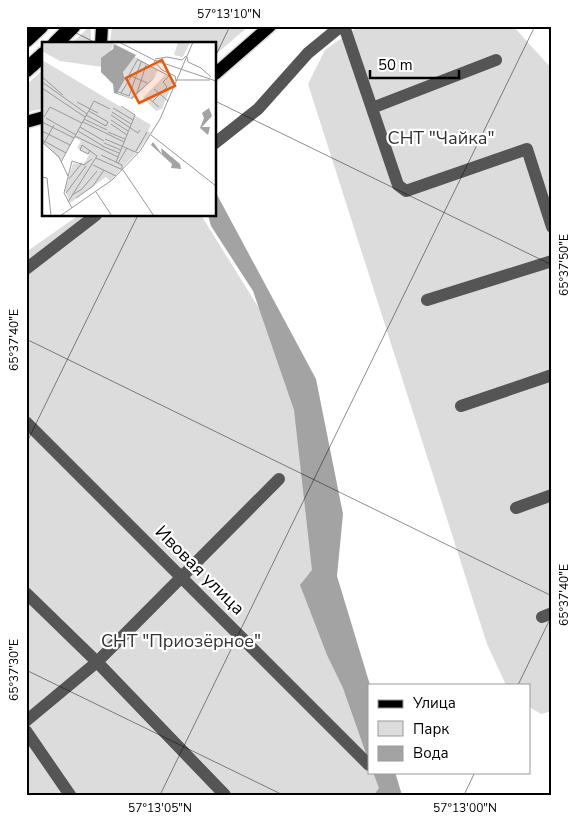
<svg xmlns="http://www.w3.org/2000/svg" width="578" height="821" font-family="'Nunito Sans',sans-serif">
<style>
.green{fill:#dcdcdc}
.water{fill:#a3a3a3}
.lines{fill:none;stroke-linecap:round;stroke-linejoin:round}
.major-casing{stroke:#dbdbdb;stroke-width:15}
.highway-casing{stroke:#dbdbdb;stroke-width:18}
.minor{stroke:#555;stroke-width:12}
.major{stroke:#000;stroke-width:12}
.highway{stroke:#000;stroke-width:15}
.ticks{fill:none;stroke:#000;stroke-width:1;stroke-opacity:0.45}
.labels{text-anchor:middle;stroke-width:4.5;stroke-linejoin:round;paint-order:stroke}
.park-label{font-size:18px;fill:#333;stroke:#fff}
.street-label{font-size:18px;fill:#000;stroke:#fff}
.inset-road{fill:none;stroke:#999;stroke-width:1}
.view{fill:#e8590c;fill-opacity:0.15;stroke:#e8590c;stroke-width:2.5}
.inset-edge{fill:none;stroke:#000;stroke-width:2.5}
.neatline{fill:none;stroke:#000;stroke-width:2}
.ticks-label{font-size:12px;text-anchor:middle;fill:#000}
</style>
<rect width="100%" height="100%" fill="#fff"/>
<path class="green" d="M 112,26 L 249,26 L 215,55 L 215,44 L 110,44 Z
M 359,26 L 513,26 L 552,69 L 552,711 L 541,714 L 529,707 L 529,685 L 506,685 L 487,644 L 308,84 L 325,50 Z
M 88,28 L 91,28 L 91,44 L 71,44 Z
M 44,69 L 44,108 L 26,113 L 26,85 Z
M 79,215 L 201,215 L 301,376 L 331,603 L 369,729 L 369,772 L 382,772 L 389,795 L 26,795 L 26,252 Z"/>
<path class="water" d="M 215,191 L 316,379 L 343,514 L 337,576 L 370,685 L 369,762 L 343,688 L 327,655 L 300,585 L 312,570 L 294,410 L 253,291 L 211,226 L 208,215 L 215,215 Z
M 373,772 L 395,772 L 402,795 L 374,795 L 379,788 Z"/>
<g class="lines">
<defs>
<path id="major" d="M 101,44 L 102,26
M 215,74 L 270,26
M 26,122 L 44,117"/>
<path id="highway" d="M 26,40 L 41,26
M 55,44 L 73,26
M 26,70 L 44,54"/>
</defs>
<use href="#major" class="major-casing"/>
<use href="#highway" class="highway-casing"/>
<path class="minor" d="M 344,26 L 398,185 L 406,191 L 527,149 L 552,227
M 372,108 L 496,60
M 215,143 L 258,109 L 308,53 L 341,26
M 26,269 L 96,215
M 427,300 L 552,261
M 461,406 L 552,375
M 26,422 L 369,765
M 516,508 L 552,495
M 26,593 L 97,662 L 225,795
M 542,617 L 552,613
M 26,721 L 97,662 L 279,479
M 26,731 L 70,795"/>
<use href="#major" class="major"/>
<use href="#highway" class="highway"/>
</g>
<path class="ticks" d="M 62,26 L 98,44M 215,57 L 230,26M 215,101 L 552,265M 26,339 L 552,596M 26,444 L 138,215M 26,670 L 283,795M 518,685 L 552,615M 160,795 L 535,26M 464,795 L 475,772"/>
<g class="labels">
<g class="park-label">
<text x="441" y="144">СНТ "Чайка"</text>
<text x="181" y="647">СНТ "Приозёрное"</text>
</g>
<g class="street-label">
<text transform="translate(200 570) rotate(45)" y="6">Ивовая улица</text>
</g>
</g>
<g transform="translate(42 42)">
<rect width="174" height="174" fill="#fff"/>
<path d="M 0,0 L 70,0 L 72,2 L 60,25 L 18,19 L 0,9 ZM 136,0 L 148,0 L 141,15 L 132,13 ZM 92,14 L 116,28 L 110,39 L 90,56 L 74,50 L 83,34 L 81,30 ZM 0,18 L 109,83 L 106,89 L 109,91 L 96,109 L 68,139 L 64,135 L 28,161 L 23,148 L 31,121 L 41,123 L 47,113 L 35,106 L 39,99 L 33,96 L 19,118 L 0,100 ZM 123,33 L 132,37 L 120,67 L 114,69 L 101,56 Z" fill="#dcdcdc"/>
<path d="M 72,2 L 94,13 L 81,30 L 83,37 L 75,51 L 89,56 L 117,31 L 90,57 L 72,51 L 71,42 L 59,30 L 59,16 L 71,7 ZM 167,66 L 170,74 L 160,85 L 168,85 L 166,93 L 158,86 L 162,76 L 160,71 ZM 111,100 L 120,112 L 119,106 L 138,122 L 139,127 L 129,126 L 130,122 L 109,103 Z" fill="#a3a3a3"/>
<path class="inset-road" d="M 77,0 L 112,18 L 174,39M 145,15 L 146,20 L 159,26 L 169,35M 95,17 L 127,34 L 121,40 L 125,45 L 110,60M 96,17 L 87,33 L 105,41M 113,17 L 125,15 L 140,18 L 144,14M 112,19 L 120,28 L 133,34 L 134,39M 0,35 L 21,53M 135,38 L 168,38M 0,40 L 45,72M 0,46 L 43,75M 112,47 L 126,59M 73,49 L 87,54 L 99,20M 79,51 L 89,35M 95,51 L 104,23M 105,55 L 117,65M 35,60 L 56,71M 71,66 L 91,78M 47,69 L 66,80 L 64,84M 70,70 L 89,82M 44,73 L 64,84M 69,73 L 96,91 L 98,88M 2,75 L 8,65 L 40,81M 4,76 L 34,93M 42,77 L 65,88M 69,78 L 86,89M 0,80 L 32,96M 41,80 L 82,100M 69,82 L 85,93M 38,85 L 62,99M 0,89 L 28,103M 36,89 L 61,104M 66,90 L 83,97M 109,93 L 174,144M 33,94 L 76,115M 63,97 L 96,111M 0,98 L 24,111M 0,100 L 17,115 L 26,134M 2,101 L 12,83M 62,101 L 79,108M 40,103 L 38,108 L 46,112 L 48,108M 60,104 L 77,111M 94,109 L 105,90M 59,113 L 80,123 L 80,127M 54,116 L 81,128 L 112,174M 19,120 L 52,59 L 68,67M 74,120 L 93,73 L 79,64M 76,121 L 85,106M 51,123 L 74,134M 0,135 L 5,136 L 9,174M 27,137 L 40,121M 54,150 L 70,174M 24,151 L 44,124M 30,153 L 40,147 L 55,129M 34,156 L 51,144 L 62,128M 26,160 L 55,114 L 40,103M 30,166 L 22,151 L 30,119 L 42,123 L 50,117M 18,174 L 70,138 L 98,109 L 118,77 L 151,0"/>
<path class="view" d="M 120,18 L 133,44 L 97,61 L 84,36 Z"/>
<rect width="174" height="174" class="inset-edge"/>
</g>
<rect width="578" height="821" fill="none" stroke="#ffffff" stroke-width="55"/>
<rect x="368" y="684" width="162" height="90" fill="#ffffff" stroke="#999999"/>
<rect x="378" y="700" width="25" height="8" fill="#000000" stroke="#999999"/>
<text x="413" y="708" font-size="15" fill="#000000">Улица</text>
<rect x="378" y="721" width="25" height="15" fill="#dcdcdc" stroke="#999999"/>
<text x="413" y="734" font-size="15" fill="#000000">Парк</text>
<rect x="378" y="746" width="25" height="15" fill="#a3a3a3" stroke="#999999"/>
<text x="413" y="758" font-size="15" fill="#000000">Вода</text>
<path d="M370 70v8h89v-8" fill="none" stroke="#000000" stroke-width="2.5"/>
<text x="378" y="70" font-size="15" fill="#000000" stroke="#ffffff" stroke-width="4" paint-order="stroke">50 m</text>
<rect x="28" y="28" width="522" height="766" class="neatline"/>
<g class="ticks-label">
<text x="229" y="18">57°13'10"N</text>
<text transform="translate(564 265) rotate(-90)" y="4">65°37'50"E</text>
<text transform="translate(14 340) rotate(-90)" y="4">65°37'40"E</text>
<text transform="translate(564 595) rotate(-90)" y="4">65°37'40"E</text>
<text transform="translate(14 670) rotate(-90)" y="4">65°37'30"E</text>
<text x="160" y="812">57°13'05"N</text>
<text x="465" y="812">57°13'00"N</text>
</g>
</svg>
